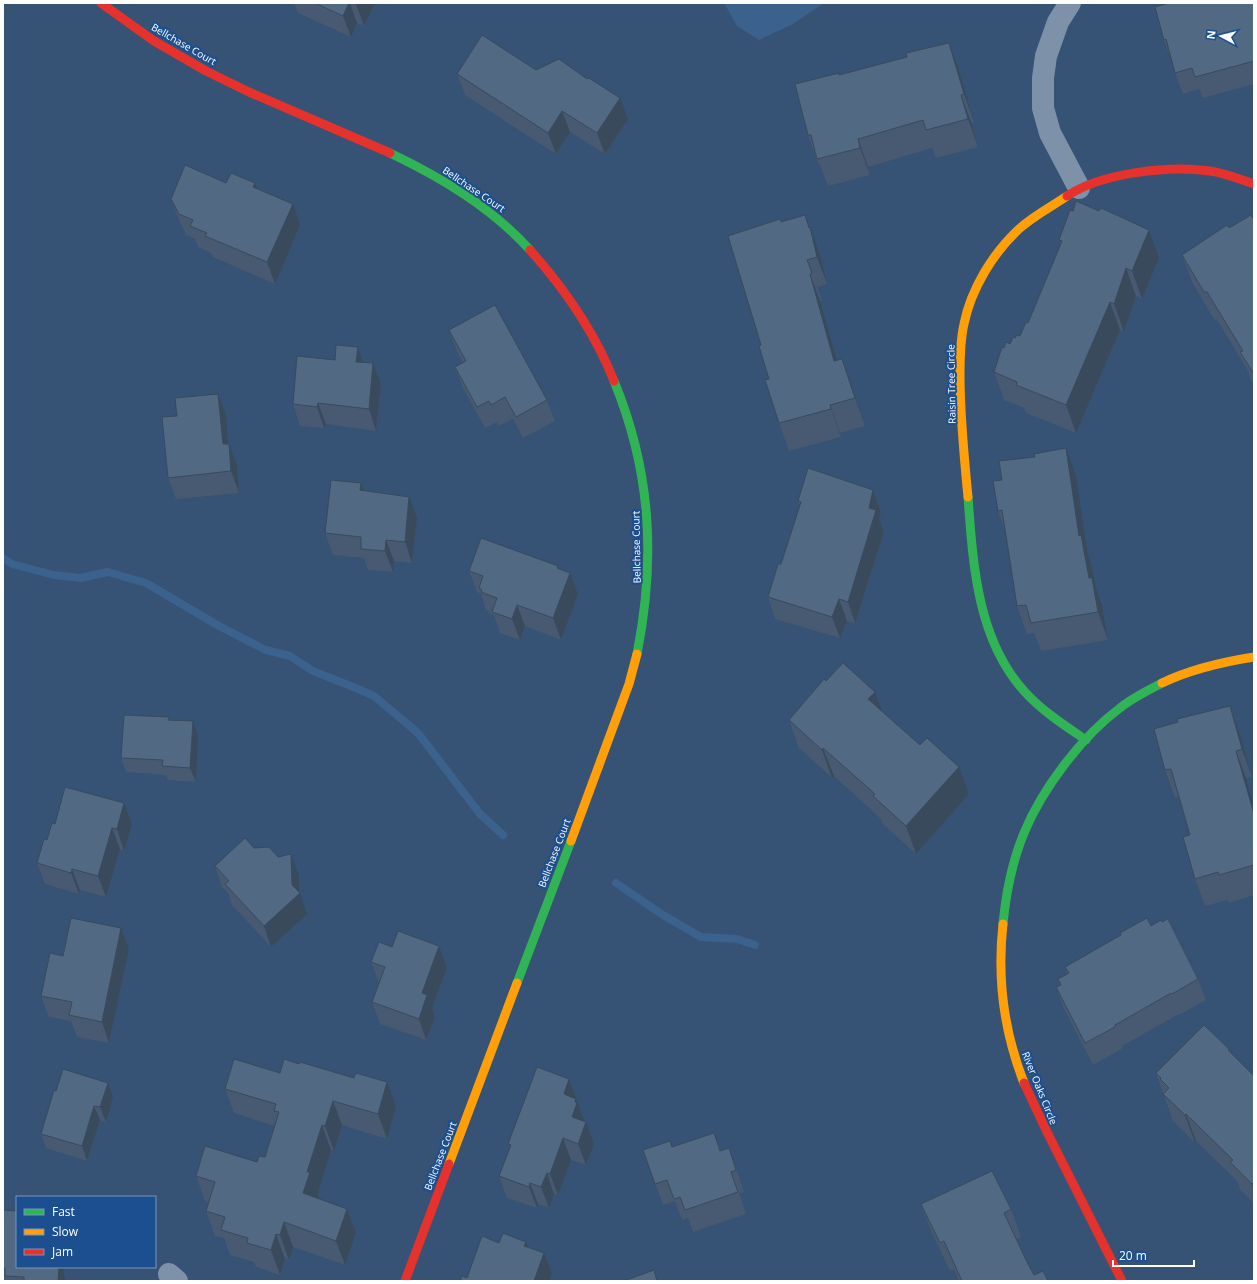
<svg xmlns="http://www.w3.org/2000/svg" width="1257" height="1284" font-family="'Open Sans',sans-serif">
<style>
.water{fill:#3b618d}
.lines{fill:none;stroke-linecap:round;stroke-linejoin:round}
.stream{stroke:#3b618d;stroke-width:8}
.street{stroke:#7d92a8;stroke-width:22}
.fast{stroke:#30b455;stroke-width:9}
.slow{stroke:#ff9f0a;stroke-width:9}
.jam{stroke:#e5322d;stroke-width:9}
.wall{fill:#475a72}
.shaded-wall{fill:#394a5c}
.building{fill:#526984;stroke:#394a5c}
.labels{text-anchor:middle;stroke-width:4;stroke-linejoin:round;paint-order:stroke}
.street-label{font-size:10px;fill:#fff;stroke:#1b4f8f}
</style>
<rect width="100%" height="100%" fill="#365274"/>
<path class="water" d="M 724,3 L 824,3 L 793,24 L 759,40 L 737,26 Z"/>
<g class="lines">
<path class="stream" d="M 3,558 L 12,564 L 54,575 L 80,578 L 108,572 L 146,583 L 219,626 L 266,650 L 290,656 L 313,671 L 356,688 L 374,696 L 418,733 L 480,814 L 503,835
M 616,883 L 663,915 L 701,937 L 737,939 L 755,945"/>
<path class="street" d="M 1070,3 L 1058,22 L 1046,56 L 1043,78 L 1043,108 L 1050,133 L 1079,188
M 169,1274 L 177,1281"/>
<path class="fast" d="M 390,153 C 442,178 491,207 530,250
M 614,381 C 651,471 656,558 637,654
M 968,497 C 973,564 977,639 1024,691 C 1042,711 1064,725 1086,740
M 1003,924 C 1006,893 1012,862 1024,833 C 1042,789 1082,736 1120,708 C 1132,698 1147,691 1162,683
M 517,983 L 571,841"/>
<path class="slow" d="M 968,497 C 964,456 960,416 960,376 C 960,359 960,341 964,324 C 971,289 993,253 1019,229 C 1033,216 1051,207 1067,196
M 1162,683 C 1191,669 1222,662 1254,657
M 571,841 L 629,684 L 637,654
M 1003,924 C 997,978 1004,1032 1024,1083
M 449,1164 L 517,983"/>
<path class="jam" d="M 101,3 L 154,41 L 206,71 L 249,92 L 390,153
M 1067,196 C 1101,173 1169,165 1210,171 C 1225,173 1239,179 1254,184
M 530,250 C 564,288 595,333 614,381
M 1024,1083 L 1047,1132 L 1122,1281
M 405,1281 L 449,1164"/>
</g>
<path class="wall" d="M 294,3 L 375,3 L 364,26 L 357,23 L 351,37 L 298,13 Z
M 1254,3 L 1254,84 L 1203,98 L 1199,89 L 1183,94 L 1175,73 L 1171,59 L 1164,40 Z
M 536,70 L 587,79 L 628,119 L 605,154 L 570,132 L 556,154 L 465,95 L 457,74 Z
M 959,70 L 974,122 L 971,122 L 978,147 L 936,158 L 932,148 L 868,167 L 870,175 L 828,186 L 819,163 L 818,163 L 808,135 L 839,73 L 839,75 Z
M 226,183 L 255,183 L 257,189 L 300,225 L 275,284 L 213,257 L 211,253 L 198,247 L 195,239 L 186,235 L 179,220 L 171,199 Z
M 1073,211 L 1099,211 L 1149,230 L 1159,258 L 1142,299 L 1136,296 L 1124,332 L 1120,330 L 1076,433 L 1026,413 L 1024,408 L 1004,400 L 994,372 L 1004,348 L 1010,344 L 1015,338 L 1020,336 L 1028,323 L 1061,244 L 1059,240 Z
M 805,215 L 820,255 L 827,284 L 817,287 L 822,301 L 820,301 L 837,361 L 842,359 L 865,426 L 840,433 L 841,437 L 789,451 L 779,423 L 761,345 L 781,222 Z
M 1254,220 L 1254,385 L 1251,380 L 1246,367 L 1217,320 L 1214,319 L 1192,282 L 1182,255 L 1229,228 Z
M 449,330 L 547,400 L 555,421 L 523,438 L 513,419 L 498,426 L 497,422 L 485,428 L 463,388 L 455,367 L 463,363 L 457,351 Z
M 358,347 L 363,363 L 381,385 L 376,431 L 326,424 L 324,428 L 300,426 L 293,404 L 335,360 Z
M 218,394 L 226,415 L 228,444 L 237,465 L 239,493 L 176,499 L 168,478 L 177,416 Z
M 1076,476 L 1088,554 L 1091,563 L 1096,588 L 1102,605 L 1108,640 L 1041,651 L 1034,633 L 1027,634 L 1017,606 L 1005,530 L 998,511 Z
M 363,490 L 417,518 L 412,563 L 394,561 L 393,572 L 368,570 L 364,558 L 333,555 L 325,533 Z
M 873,490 L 881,512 L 879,519 L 884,532 L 855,623 L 847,621 L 840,638 L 775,619 L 768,597 L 781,564 L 800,506 L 798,501 Z
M 558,566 L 558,569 L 570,573 L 578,594 L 561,640 L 525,626 L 520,640 L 500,633 L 494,615 L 489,613 L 488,610 L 486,610 L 481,594 L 477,592 L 469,571 Z
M 826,681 L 881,711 L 920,745 L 959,767 L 969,794 L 916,854 L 883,824 L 881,819 L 834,776 L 832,778 L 799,748 L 789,720 Z
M 1230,706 L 1240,734 L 1252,777 L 1246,778 L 1254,806 L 1254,895 L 1229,903 L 1228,900 L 1205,906 L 1195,879 L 1190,835 L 1179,797 L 1175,798 L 1165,770 L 1178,722 Z
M 169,717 L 170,720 L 198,736 L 196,782 L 168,780 L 166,775 L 126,772 L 121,758 Z
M 55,824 L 132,825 L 124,851 L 120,849 L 106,897 L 80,890 L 79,894 L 45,884 L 37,863 Z
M 254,848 L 278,857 L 299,876 L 299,893 L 307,914 L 271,947 L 232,905 L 228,893 L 222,887 L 215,866 Z
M 1151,926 L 1198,979 L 1206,1000 L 1179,1015 L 1179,1014 L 1122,1046 L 1123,1048 L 1093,1065 L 1064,1009 L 1056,987 L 1060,985 L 1058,979 L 1067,974 L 1065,967 Z
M 121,928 L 129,949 L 109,1043 L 77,1037 L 71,1021 L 49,1017 L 41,996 L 63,956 Z
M 439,946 L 447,968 L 432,1008 L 435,1017 L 426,1040 L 380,1024 L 372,1002 L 379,983 L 371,962 L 392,947 Z
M 1230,1052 L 1254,1076 L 1254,1203 L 1240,1190 L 1238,1182 L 1196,1141 L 1195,1143 L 1173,1121 L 1156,1073 Z
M 280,1073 L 396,1107 L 387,1139 L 342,1125 L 334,1151 L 331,1150 L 318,1193 L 319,1197 L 319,1199 L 347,1209 L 356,1233 L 345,1265 L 293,1247 L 289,1260 L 285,1259 L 280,1275 L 256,1267 L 254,1262 L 230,1255 L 224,1238 L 215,1236 L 206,1211 L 209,1202 L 205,1201 L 196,1176 L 257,1162 L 265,1157 L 275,1126 L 234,1113 L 225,1089 Z
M 569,1079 L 584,1120 L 584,1122 L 586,1122 L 594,1144 L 586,1165 L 571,1160 L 558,1195 L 554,1194 L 549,1208 L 538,1204 L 537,1208 L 507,1198 L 499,1176 L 510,1149 L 508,1144 Z
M 56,1091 L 113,1097 L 106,1122 L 100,1120 L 87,1161 L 46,1148 L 41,1134 Z
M 714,1133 L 721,1151 L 729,1148 L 744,1192 L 739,1193 L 746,1214 L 693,1232 L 688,1218 L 682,1220 L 675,1201 L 663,1205 L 643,1150 L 673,1147 Z
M 921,1204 L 1011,1209 L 1021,1237 L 1016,1239 L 1027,1262 L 1034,1275 L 1048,1281 L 959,1281 L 954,1269 L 950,1271 L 931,1231 Z
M 3,1210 L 64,1275 L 66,1281 L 3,1281 Z"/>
<path class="shaded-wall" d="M 349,3 L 350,3 L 357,23 L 351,37 L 343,16 Z
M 357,3 L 375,3 L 364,26 L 356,4 Z
M 949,43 L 959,70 L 974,122 L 964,94 Z
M 961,95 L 971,122 L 978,147 L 968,119 Z
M 620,98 L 628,119 L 605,154 L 597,133 Z
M 562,111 L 570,132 L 556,154 L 548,133 Z
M 858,139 L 868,167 L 870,175 L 860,148 Z
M 255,183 L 262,204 L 253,187 Z
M 293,204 L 300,225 L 275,284 L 267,262 Z
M 805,215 L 812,234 L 810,227 L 820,255 L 827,284 L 817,257 Z
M 1149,230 L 1159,258 L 1142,299 L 1132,271 Z
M 1126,268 L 1136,296 L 1124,332 L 1114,304 Z
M 810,274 L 820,301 L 845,389 L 834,361 Z
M 1110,302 L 1120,330 L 1076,433 L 1066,405 Z
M 358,347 L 365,369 L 356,362 Z
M 842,359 L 852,387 L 865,426 L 855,398 Z
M 373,363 L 381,385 L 376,431 L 369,409 Z
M 218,394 L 226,415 L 230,465 L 223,444 Z
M 318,403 L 326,424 L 324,428 L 317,407 Z
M 830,405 L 840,433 L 841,437 L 831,409 Z
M 229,444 L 237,465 L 239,493 L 231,471 Z
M 1066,448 L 1076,476 L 1088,554 L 1091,563 L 1096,588 L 1102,605 L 1108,640 L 1098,612 L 1089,578 L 1079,536 Z
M 361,483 L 369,505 L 360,490 Z
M 873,490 L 881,512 L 879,519 L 884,532 L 855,623 L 848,602 Z
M 409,497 L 417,518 L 412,563 L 405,542 Z
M 386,540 L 394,561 L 393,572 L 385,551 Z
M 558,566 L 565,586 L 570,573 L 578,594 L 561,640 L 553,618 L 557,568 Z
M 839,599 L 847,621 L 840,638 L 832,617 Z
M 517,605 L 525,626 L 520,640 L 512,619 Z
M 875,692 L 885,720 L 868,699 Z
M 1230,706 L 1240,734 L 1252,777 L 1242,749 Z
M 193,721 L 198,736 L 196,782 L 190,768 Z
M 823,748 L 834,776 L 832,778 L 822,750 Z
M 1236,751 L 1246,778 L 1254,806 L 1254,814 Z
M 959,767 L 969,794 L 916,854 L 906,826 Z
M 124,803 L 132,825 L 124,851 L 117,829 Z
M 112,828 L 120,849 L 106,897 L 98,876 Z
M 291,854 L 299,876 L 299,894 L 300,893 L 307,914 L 271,947 L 264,926 L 292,885 Z
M 72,869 L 80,890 L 79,894 L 71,873 Z
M 121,928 L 129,949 L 109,1043 L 102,1022 Z
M 439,946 L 447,968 L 432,1008 L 435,1017 L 426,1040 L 419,1019 L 422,993 Z
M 569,1079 L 584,1120 L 585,1124 L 580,1139 L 564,1094 Z
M 387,1082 L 396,1107 L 387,1139 L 378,1114 Z
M 108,1083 L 113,1097 L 106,1122 L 100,1107 Z
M 333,1101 L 342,1125 L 334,1151 L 325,1126 Z
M 94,1106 L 100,1120 L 87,1161 L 82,1146 Z
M 1186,1114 L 1196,1141 L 1195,1143 L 1185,1115 Z
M 586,1122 L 594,1144 L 586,1165 L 578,1144 Z
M 322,1125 L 331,1150 L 318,1193 L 319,1197 L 312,1218 L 303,1193 L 307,1172 Z
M 563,1138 L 571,1160 L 558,1195 L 550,1174 Z
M 547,1173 L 554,1194 L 549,1208 L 541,1187 Z
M 1254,1182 L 1254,1188 L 1252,1184 Z
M 530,1183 L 538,1204 L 537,1208 L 529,1187 Z
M 347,1209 L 356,1233 L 345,1265 L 336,1241 Z
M 284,1222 L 293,1247 L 289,1260 L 280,1235 Z
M 276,1234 L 285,1259 L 280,1275 L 271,1250 Z
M 526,1242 L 534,1263 L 524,1246 Z
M 544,1253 L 552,1274 L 549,1281 L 534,1281 Z
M 58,1267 L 64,1267 L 64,1275 L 66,1281 L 58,1281 Z"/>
<path class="building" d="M 315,3 L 349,3 L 343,16 Z
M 1169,3 L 1254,3 L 1254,61 L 1195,77 L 1192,68 L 1175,73 L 1166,39 L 1164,40 L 1155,7 Z
M 482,35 L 536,70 L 559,59 L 587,79 L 589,78 L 620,98 L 597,133 L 562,111 L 548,133 L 457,74 Z
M 949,43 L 964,94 L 961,95 L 968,119 L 926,130 L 923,120 L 858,139 L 860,148 L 817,159 L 811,135 L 808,135 L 795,84 L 839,73 L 839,75 L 907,57 L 906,53 Z
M 185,165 L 226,183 L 231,173 L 255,183 L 253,187 L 293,204 L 267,262 L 205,236 L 207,233 L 190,226 L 193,220 L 179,214 L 171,199 Z
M 1076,201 L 1099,211 L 1101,208 L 1149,230 L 1132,271 L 1126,268 L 1114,304 L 1110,302 L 1066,405 L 1016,385 L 1017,382 L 994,372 L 1002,347 L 1004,348 L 1006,342 L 1010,344 L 1013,337 L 1015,338 L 1017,335 L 1020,336 L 1026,322 L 1028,323 L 1062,241 L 1059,240 L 1070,210 L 1073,211 Z
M 805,215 L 809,228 L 810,227 L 817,257 L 807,260 L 812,273 L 810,274 L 834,361 L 842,359 L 855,398 L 830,405 L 831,409 L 779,423 L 765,380 L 769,379 L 759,346 L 761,345 L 728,236 L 780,219 L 781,222 Z
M 1251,215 L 1254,220 L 1254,374 L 1240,352 L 1243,351 L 1207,292 L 1204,292 L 1182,255 L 1227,225 L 1229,228 Z
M 495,305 L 547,400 L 516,417 L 505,397 L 491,405 L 489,401 L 477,407 L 455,367 L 466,361 L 449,330 Z
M 336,345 L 358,347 L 356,362 L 373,363 L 369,409 L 318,403 L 317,407 L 293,404 L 297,356 L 335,360 Z
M 218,394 L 223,444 L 229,444 L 231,471 L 168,478 L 162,417 L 177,416 L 175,398 Z
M 1066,448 L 1079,536 L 1081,535 L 1089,578 L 1092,578 L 1098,612 L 1031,623 L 1026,605 L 1017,606 L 1002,510 L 998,511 L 993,481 L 1002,480 L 999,461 L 1035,457 L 1034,454 Z
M 808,468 L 873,490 L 869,508 L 876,510 L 848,602 L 839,599 L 832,617 L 768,597 L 778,564 L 781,564 L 801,502 L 798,501 Z
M 331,480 L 361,483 L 360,490 L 409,497 L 405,542 L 386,540 L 385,551 L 361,549 L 361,537 L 325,533 Z
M 481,538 L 558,566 L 557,568 L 570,573 L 553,618 L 517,605 L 512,619 L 492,612 L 497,598 L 481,592 L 482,590 L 479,588 L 483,576 L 469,571 Z
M 843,663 L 875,692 L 868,699 L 920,745 L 927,738 L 959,767 L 906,826 L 873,796 L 875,794 L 823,748 L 822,750 L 789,720 L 824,679 L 826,681 Z
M 1230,706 L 1242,749 L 1236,751 L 1254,814 L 1254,865 L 1219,875 L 1218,872 L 1195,879 L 1183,837 L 1190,835 L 1171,769 L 1165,770 L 1154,729 L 1178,722 L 1177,719 Z
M 124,715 L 169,717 L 168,720 L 193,721 L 190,768 L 162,766 L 163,760 L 121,758 Z
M 65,787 L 124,803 L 117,829 L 112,828 L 98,876 L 72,869 L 71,873 L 37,863 L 44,839 L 47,840 L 52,823 L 55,824 Z
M 245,838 L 254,848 L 269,847 L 278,857 L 291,854 L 292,885 L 300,893 L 264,926 L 225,884 L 229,881 L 215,866 Z
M 71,918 L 121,928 L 102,1022 L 69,1015 L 72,1002 L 41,996 L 50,953 L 63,956 Z
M 1147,918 L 1151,926 L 1161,920 L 1162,922 L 1168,919 L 1198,979 L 1172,994 L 1171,993 L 1115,1025 L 1115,1027 L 1085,1043 L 1056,987 L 1061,985 L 1058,979 L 1069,973 L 1065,967 L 1121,935 L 1120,933 Z
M 398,931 L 439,946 L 422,993 L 427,995 L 419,1019 L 372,1002 L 385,967 L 371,962 L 379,942 L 392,947 Z
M 1204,1025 L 1229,1049 L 1228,1050 L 1254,1076 L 1254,1182 L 1252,1184 L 1230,1162 L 1233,1160 L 1186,1114 L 1185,1115 L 1163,1094 L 1169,1088 L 1160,1079 L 1161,1078 L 1156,1073 Z
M 234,1059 L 280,1073 L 284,1059 L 299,1064 L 300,1062 L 354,1078 L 356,1073 L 387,1082 L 378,1114 L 333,1101 L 325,1126 L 322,1125 L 307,1172 L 310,1172 L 303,1193 L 347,1209 L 336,1241 L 284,1222 L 280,1235 L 276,1234 L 271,1250 L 247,1243 L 248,1238 L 221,1230 L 225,1217 L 206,1211 L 215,1182 L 196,1176 L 205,1146 L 257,1162 L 259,1156 L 265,1157 L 279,1112 L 274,1111 L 276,1104 L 225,1089 Z
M 537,1067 L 569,1079 L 564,1094 L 576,1099 L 575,1102 L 577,1103 L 572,1117 L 586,1122 L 578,1144 L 563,1138 L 550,1174 L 547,1173 L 541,1187 L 530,1183 L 529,1187 L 499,1176 L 511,1145 L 508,1144 Z
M 63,1069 L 108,1083 L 100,1107 L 94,1106 L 82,1146 L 41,1134 L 54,1090 L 56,1091 Z
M 714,1133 L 720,1151 L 729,1148 L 736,1170 L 731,1172 L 738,1192 L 685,1210 L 680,1197 L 674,1199 L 667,1180 L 655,1184 L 643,1150 L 670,1141 L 672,1147 Z
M 992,1171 L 1011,1209 L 1004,1213 L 1027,1262 L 1034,1275 L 1043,1271 L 1048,1281 L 962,1281 L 944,1241 L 940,1243 L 921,1204 Z
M 15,1206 L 17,1206 L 17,1267 L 59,1267 L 58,1281 L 24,1281 L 24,1277 L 5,1276 L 5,1268 L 3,1268 L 3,1210 L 15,1211 Z
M 503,1233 L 526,1242 L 524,1246 L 544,1253 L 534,1281 L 460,1281 L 462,1276 L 467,1278 L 482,1236 L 499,1243 Z
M 654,1270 L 657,1281 L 624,1281 Z"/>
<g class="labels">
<g class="street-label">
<text transform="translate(184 44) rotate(30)" y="4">Bellchase Court</text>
<text transform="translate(474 189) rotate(34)" y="4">Bellchase Court</text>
<text transform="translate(951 384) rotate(-91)" y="4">Raisin Tree Circle</text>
<text transform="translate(636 547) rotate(-91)" y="4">Bellchase Court</text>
<text transform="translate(554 853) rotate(-69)" y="4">Bellchase Court</text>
<text transform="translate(1040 1088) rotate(68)" y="4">River Oaks Circle</text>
<text transform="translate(440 1156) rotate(-69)" y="4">Bellchase Court</text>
</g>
</g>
<rect width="1257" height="1284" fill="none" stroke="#ffffff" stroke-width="8"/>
<rect x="16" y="1196" width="140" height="72" fill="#1b4f8f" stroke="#7695bc"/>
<rect x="24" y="1209" width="20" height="6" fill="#30b455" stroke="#7695bc"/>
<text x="52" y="1216" font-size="12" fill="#ffffff">Fast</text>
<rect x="24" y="1229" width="20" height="6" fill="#ff9f0a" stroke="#7695bc"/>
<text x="52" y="1236" font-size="12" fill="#ffffff">Slow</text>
<rect x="24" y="1249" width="20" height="6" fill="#e5322d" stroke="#7695bc"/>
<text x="52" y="1256" font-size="12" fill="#ffffff">Jam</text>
<g transform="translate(1221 36) rotate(277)" stroke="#1b4f8f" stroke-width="3" paint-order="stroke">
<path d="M0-3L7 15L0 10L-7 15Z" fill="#ffffff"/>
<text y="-6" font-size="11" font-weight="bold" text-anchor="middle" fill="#ffffff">N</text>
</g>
<path d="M1113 1260v6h81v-6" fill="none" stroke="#ffffff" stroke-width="2"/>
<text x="1119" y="1260" font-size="12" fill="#ffffff" stroke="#1b4f8f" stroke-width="3" paint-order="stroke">20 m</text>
</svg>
